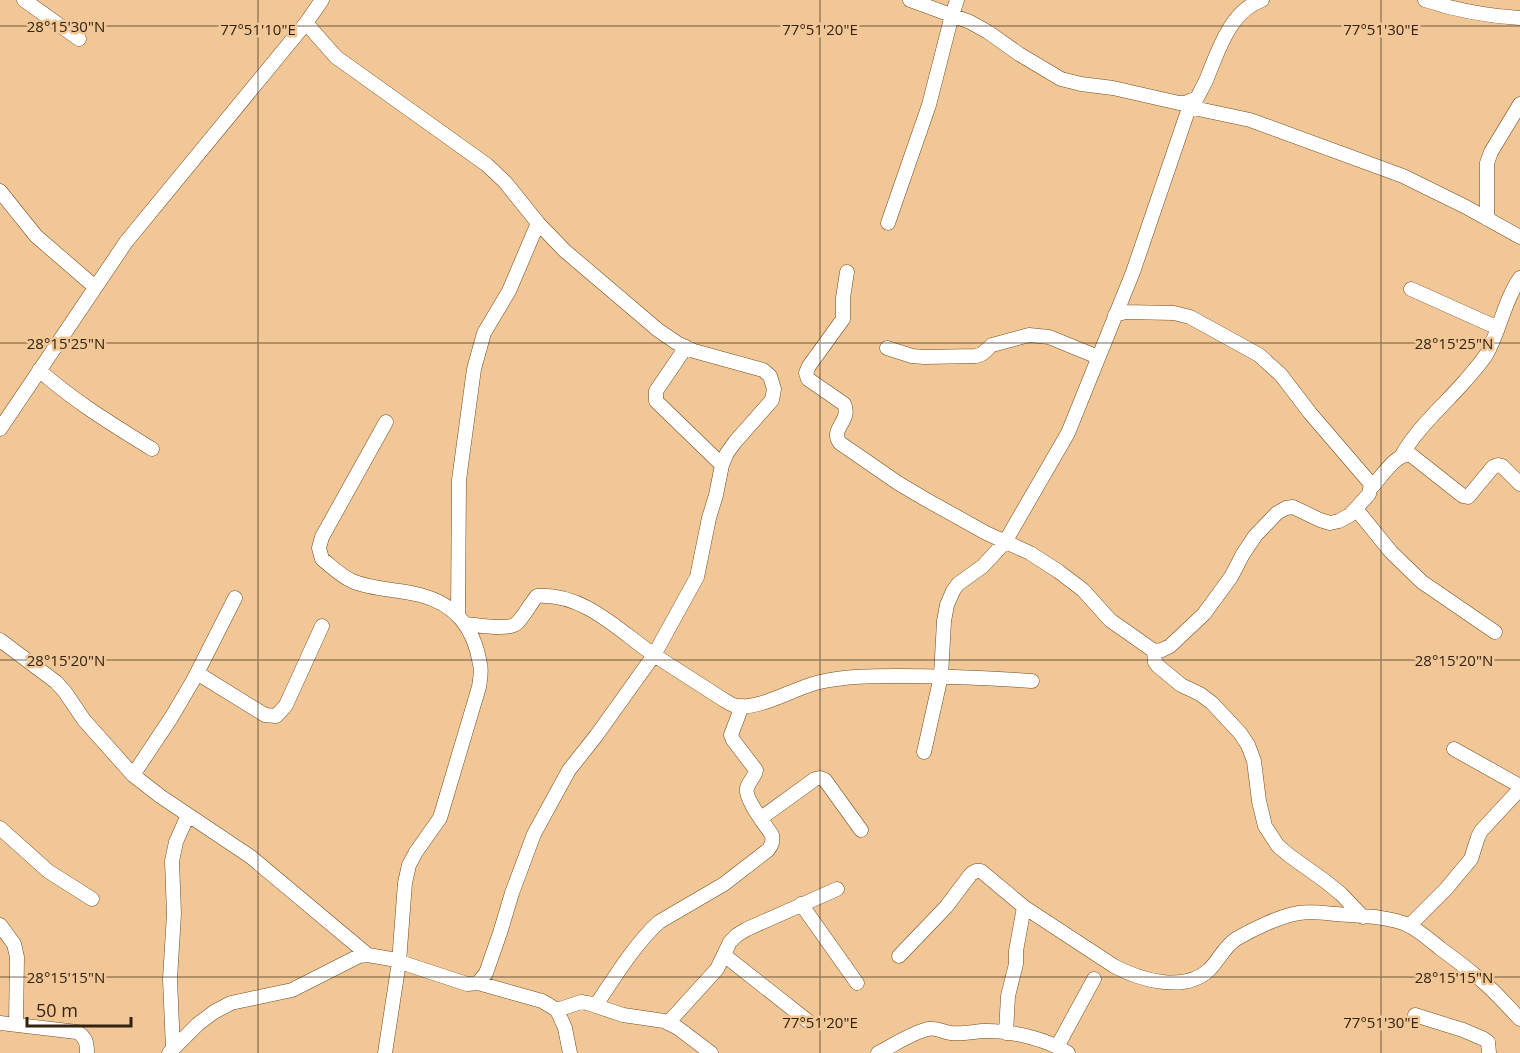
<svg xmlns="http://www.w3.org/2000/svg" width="1520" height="1053" font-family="'Open Sans',sans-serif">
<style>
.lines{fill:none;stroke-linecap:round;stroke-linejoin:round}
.minor-casing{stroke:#704c1d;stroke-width:15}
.minor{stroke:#fff;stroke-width:14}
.ticks{fill:none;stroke:#32220f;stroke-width:1.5;stroke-opacity:0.45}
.ticks-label{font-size:15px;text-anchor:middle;fill:#32220f;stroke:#f1c797;stroke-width:5;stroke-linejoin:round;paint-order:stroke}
</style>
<rect width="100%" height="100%" fill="#f1c797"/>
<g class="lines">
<defs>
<path id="minor" d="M 24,0 L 79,39
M 910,0 L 970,22 L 988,32 L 1019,54 L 1061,79 L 1081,84 L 1113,88 L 1179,103 L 1185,103 L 1197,98 C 1201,90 1206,82 1209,73 C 1220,46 1232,10 1262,0
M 1425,0 C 1455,10 1488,16 1520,18
M 1189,107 L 1250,120 L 1403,176 L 1466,207 L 1520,237
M 0,191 L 36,236 L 95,287
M 1487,219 L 1487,163 L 1491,152 L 1520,104
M 888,223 L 929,105 L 952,15 L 957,0
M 847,272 L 843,298 L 843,319 L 809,366 L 806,373 L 808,379 L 844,404 C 852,421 829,429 840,443 L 898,483 L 925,499 L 986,533 L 1030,553 L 1058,571 L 1083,590 L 1110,620 L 1154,651 L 1162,650 L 1170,646 L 1204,614 L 1231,577 L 1243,554 L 1255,536 L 1277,513 L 1286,508 L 1293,507 L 1320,520 L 1330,523 L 1339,521 L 1350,515 L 1369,494 L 1371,484 L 1310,413 L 1281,375 L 1259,355 L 1190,317 L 1174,313 L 1125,312 L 1115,315
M 1411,289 L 1498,328
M 686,347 L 656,391 L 656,401 L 722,465
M 887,348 L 912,356 L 924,357 L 976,356 L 982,354 L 992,345 L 1029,335 L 1049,337 L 1098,357
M 39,370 C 75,402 112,424 152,449
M 0,429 L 126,242 L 306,23 L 322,0
M 1402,455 C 1418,427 1444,405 1465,381 C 1472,373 1480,364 1486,355 C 1500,331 1504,301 1520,278
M 1371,488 C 1381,478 1396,452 1411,455 L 1463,496 L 1468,497 L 1493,467 L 1498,465 L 1502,466 L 1520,484
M 1356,509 L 1391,552 L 1422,582 L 1495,632
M 458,615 L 459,480 L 474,369 L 484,333 L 509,291 L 538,223
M 466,624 C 478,625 509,631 517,623 C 525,615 530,604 537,596 C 584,593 618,630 654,655 C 677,670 701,685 724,700 C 728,702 732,705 736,706 C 760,710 796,687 820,682 C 846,676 872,676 898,676 C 943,676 987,678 1032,681
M 0,640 L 56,682 L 65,692 L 84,720 L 133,775 L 160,796 L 251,857 L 368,955
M 1154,651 L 1155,662 L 1158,666 L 1181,685 L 1200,694 L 1212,703 L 1240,733 L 1248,745 L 1254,761 L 1259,801 L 1265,826 L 1278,846 L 1290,856 L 1325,881 L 1341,894 L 1363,917
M 197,673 L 265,715 L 276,716 L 281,711 L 286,705 L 322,626
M 1454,749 L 1520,786
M 924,752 L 941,676 L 944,621 L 947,605 L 953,591 L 958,584 L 983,566 L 1005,542 L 1068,433 L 1133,272 L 1191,102
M 133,775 L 171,718 L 194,679 L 235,598
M 761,818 L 815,779 L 820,778 L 825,780 L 861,830
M 0,828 L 48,871 L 92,899
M 801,904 L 857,983
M 0,925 L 14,944 L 17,957 L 16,1024
M 1409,926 L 1446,889 L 1471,859 L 1478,837 L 1481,831 L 1520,789
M 724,955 L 809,1022
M 899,956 L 946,907 L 971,874 L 976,871 L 981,871 L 1024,907 L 1114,966 C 1140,980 1184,993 1209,970 C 1219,960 1224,947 1236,939 C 1253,929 1280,916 1299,913 C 1311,911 1324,913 1336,914 C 1358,916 1388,916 1408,925 C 1420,931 1431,941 1441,949 C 1455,959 1468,969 1481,980 C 1495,991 1507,1006 1520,1019
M 478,983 L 542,1001 L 557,1010 L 565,1028 L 570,1053
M 596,1005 C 615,977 634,945 659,922 L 724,884 L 768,850 C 772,845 773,842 772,835 C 766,826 744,798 747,788 C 749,781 755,777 756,770 L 733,740 L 731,735 L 742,706
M 557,1010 L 581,1002 L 587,1003 L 623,1015 L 664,1021 L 678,1028 L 711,1053
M 1415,1015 L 1463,1030 L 1484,1039 L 1488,1042 L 1489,1053
M 0,1023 L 77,1032 C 86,1037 87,1043 87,1053
M 668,1023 L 717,969 L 730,942 L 737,935 L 747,929 L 837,889
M 1006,1033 L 1008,996 L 1016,964 L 1016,951 L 1024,907
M 1057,1047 L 1094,979
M 173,1049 L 170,979 L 174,914 L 172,861 L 176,842 L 188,815
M 169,1053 L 198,1024 L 214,1012 L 231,1003 L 292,990 L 359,956 L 368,955 L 391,959 L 467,984 L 478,983 L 486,973 L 500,933 L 512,893 L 534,834 L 569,770 L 596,736 L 654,655 L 697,577 L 709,518 L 716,495 L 722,465 L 727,453 L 735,442 L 772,400 L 774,389 L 770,376 L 763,370 L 694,351 L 677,343 L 658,330 L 565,251 L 538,223 L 505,182 L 487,165 L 336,57 L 306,23
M 385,1053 L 399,962 L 405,883 L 409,865 L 416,852 L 440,818 L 479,687 C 480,680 482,671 480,664 C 474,628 456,604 420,595 C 398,589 373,590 352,581 C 341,576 331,566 322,559 L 319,548 L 322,537 L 386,422
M 878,1053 C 894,1045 911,1033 928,1029 C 936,1027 943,1032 951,1033 C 962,1034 972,1032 983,1031 C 1009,1030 1047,1039 1068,1053"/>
</defs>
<use href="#minor" class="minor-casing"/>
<use href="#minor" class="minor"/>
</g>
<path class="ticks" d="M 258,0 L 258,1053M 820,0 L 820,1053M 1381,0 L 1381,1053M 0,26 L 1520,26M 0,343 L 1520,343M 0,660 L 1520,660M 0,977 L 1520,977"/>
<g class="ticks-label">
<text x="66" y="32">28°15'30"N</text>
<text x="258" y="35">77°51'10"E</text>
<text x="820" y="35">77°51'20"E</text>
<text x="1381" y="35">77°51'30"E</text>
<text x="66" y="349">28°15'25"N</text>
<text x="1454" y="349">28°15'25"N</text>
<text x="66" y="666">28°15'20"N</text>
<text x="1454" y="666">28°15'20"N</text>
<text x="66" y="983">28°15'15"N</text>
<text x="1454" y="983">28°15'15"N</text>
<text x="820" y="1028">77°51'20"E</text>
<text x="1381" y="1028">77°51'30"E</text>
</g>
<path d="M27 1017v9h104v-9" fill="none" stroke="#32220f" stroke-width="3"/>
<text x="36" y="1017" font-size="18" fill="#32220f" stroke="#f1c797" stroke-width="4.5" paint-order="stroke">50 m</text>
</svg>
